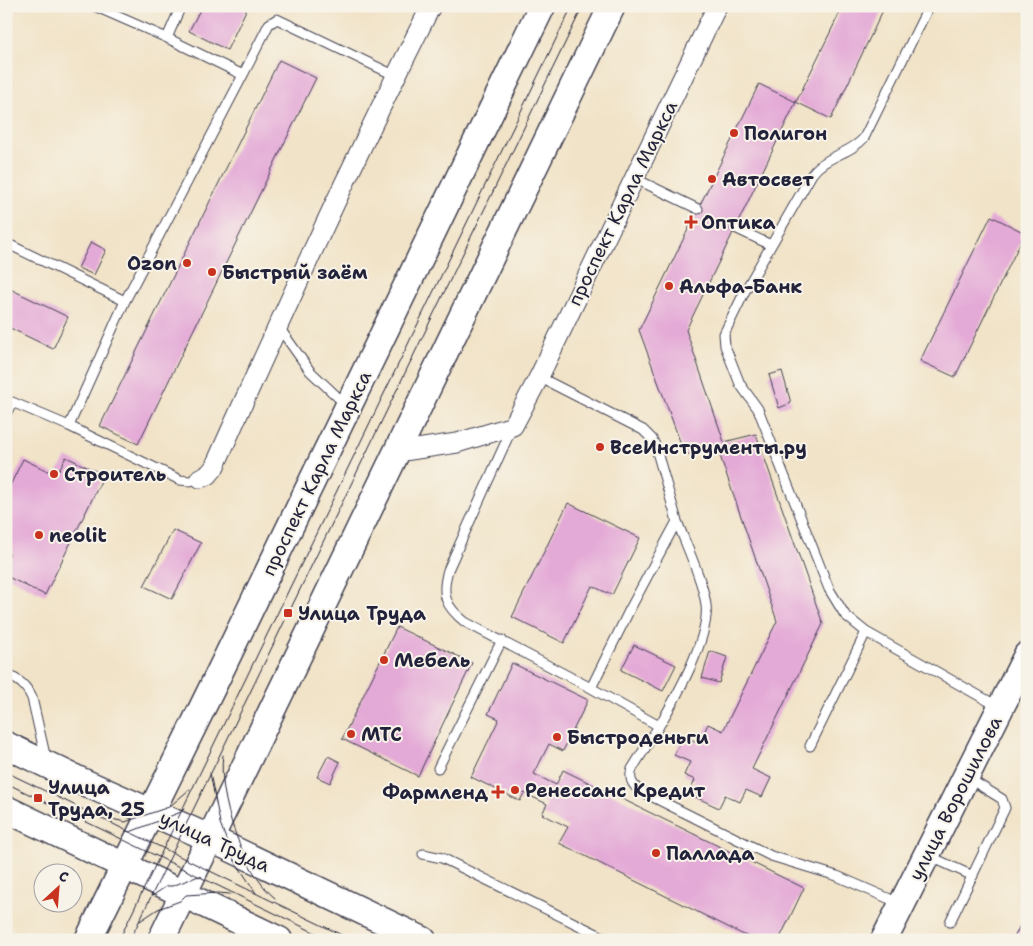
<svg xmlns="http://www.w3.org/2000/svg" width="1033" height="946" font-family="'Shantell Sans',sans-serif">
<style>
.building{fill:#e4aad7}
.lines{fill:none;stroke-linecap:round;stroke-linejoin:round}
.lane-casing{stroke:#413f50;stroke-width:11}
.street-casing{stroke:#413f50;stroke-width:21}
.secondary-casing{stroke:#413f50;stroke-width:29}
.lane{stroke:#fff;stroke-width:9}
.street{stroke:#fff;stroke-width:19}
.secondary{stroke:#fff;stroke-width:26}
.tram{stroke:#22223b;stroke-width:1}
.poi-dot{fill:#c8321e;stroke:#f7f3e8;stroke-width:2}
.labels{text-anchor:middle;stroke-width:4;stroke-linejoin:round;paint-order:stroke}
.poi-label{font-size:19px;font-weight:bold;fill:#22223b;stroke:#f7f3e8;text-anchor:start}
.street-label{font-size:19px;fill:#22223b;stroke:#f7f3e8}
</style>
<rect width="100%" height="100%" fill="#f7f3e8"/>
<filter id="ink" filterUnits="userSpaceOnUse"><feTurbulence type="fractalNoise" baseFrequency=".02" numOctaves="2"/><feDisplacementMap in="SourceGraphic" scale="10" xChannelSelector="R" yChannelSelector="G"/><feConvolveMatrix kernelMatrix="1 2 1 2 8 2 1 2 1" color-interpolation-filters="sRGB"/></filter>
<filter id="wash" filterUnits="userSpaceOnUse"><feTurbulence type="fractalNoise" baseFrequency=".0096" numOctaves="4" result="noise"/><feDisplacementMap in="SourceGraphic" scale="20" xChannelSelector="R" yChannelSelector="G"/><feGaussianBlur stdDeviation="1.12" result="paint"/><feColorMatrix in="noise" values="0 0 0 0 0 0 0 0 0 0 0 0 0 0 0 0 0 1.4 0 .05"/><feComposite in="paint" operator="in"/></filter>
<g filter="url(#wash)">
<rect width="100%" height="100%" fill="#f1e3c7"/>
<g id="blocks">
<path class="building" d="M 202,6 L 248,6 L 227,50 L 189,31 Z
M 843,6 L 885,6 L 831,119 L 796,102 Z
M 279,60 L 316,78 L 138,444 L 100,426 Z
M 759,84 L 796,102 L 686,330 L 724,442 L 756,434 L 823,624 L 752,769 L 771,778 L 762,797 L 746,790 L 740,802 L 725,795 L 719,808 L 689,794 L 695,780 L 684,775 L 690,762 L 674,755 L 684,736 L 699,743 L 708,724 L 723,731 L 777,621 L 717,447 L 685,455 L 639,330 Z
M 991,216 L 1025,233 L 955,377 L 920,361 Z
M 91,242 L 106,250 L 94,275 L 78,268 Z
M 6,287 L 68,317 L 53,349 L 6,326 Z
M 782,371 L 791,403 L 779,408 L 769,375 Z
M 66,457 L 104,475 L 45,595 L 6,576 L 6,560 L 9,554 L 6,553 L 6,494 L 23,459 L 56,475 Z
M 568,503 L 640,538 L 612,595 L 592,586 L 564,643 L 512,617 Z
M 173,530 L 201,543 L 172,599 L 144,586 Z
M 397,627 L 472,663 L 418,776 L 342,739 Z
M 634,645 L 676,665 L 663,691 L 621,670 Z
M 710,651 L 727,657 L 719,683 L 702,678 Z
M 512,663 L 588,700 L 563,751 L 549,744 L 534,774 L 556,785 L 563,770 L 804,888 L 779,940 L 754,940 L 559,843 L 568,827 L 542,814 L 547,804 L 524,793 L 520,801 L 471,777 L 499,719 L 488,714 Z
M 328,756 L 340,762 L 330,783 L 317,777 Z
M 1027,911 L 1027,940 L 1013,940 Z"/>
</g>
</g>
<g filter="url(#ink)">
<use href="#blocks" fill-opacity="0" stroke="#413f50" stroke-width="1"/>
<g class="lines">
<defs>
<path id="lane" d="M 94,6 L 167,38
M 243,75 L 269,24 L 277,19 L 396,76
M 634,178 L 698,209
M 735,228 L 771,245
M 6,243 L 125,301
M 278,326 L 310,371 L 346,405
M 539,377 L 643,430 L 652,439 L 655,445 L 677,521 L 630,609 L 591,688 L 659,726 C 676,698 710,637 706,605 C 703,581 686,545 677,521
M 6,414 L 12,402 L 69,426 L 180,480 L 190,481 L 200,478
M 69,426 L 125,301 L 243,75 L 167,38 L 181,6
M 512,428 L 448,570 C 441,595 445,606 465,622 L 591,688
M 866,632 L 999,707
M 6,674 C 19,680 26,685 32,698 L 46,759
M 659,726 L 632,769 C 629,778 631,784 639,790 L 771,856 L 837,876 L 899,903
M 810,746 L 866,632 L 845,615 L 829,589 L 758,409 L 740,384 L 725,346 L 724,334 L 745,291 L 812,174 C 825,156 850,154 864,138 L 929,6
M 438,768 L 502,640
M 423,854 L 442,858 L 609,940
M 929,856 L 973,876
M 950,922 L 1005,808 L 1002,799 L 968,778"/>
<path id="street" d="M 397,452 L 457,443 L 513,426 L 539,377 L 717,6
M 200,478 L 208,475 L 214,468 C 283,313 354,158 431,6"/>
<path id="secondary" d="M 6,745 L 81,781 L 209,838 L 423,940
M 6,809 L 279,940
M 88,940 L 212,688 L 542,6
M 161,940 L 612,6
M 884,940 L 1027,655"/>
</defs>
<use href="#lane" class="lane-casing"/>
<use href="#street" class="street-casing"/>
<use href="#secondary" class="secondary-casing"/>
<use href="#lane" class="lane"/>
<use href="#street" class="street"/>
<use href="#secondary" class="secondary"/>
<path class="tram" d="M 223,755 C 217,794 243,873 275,898
M 6,772 L 352,940
M 210,773 L 220,823 L 233,858 L 256,893
M 6,783 L 330,940
M 112,819 L 125,822 L 169,807 L 190,789
M 126,831 L 130,832 L 181,812 L 184,809
M 152,896 L 167,886 L 172,886 L 199,876 L 202,877
M 140,921 L 158,909 L 180,901 L 186,895 L 218,893 L 230,894
M 119,940 L 572,6
M 130,940 L 583,6"/>
</g>
</g>
<g class="poi-dot">
<circle cx="734" cy="133" r="5"/>
<circle cx="712" cy="179" r="5"/>
<path d="M688.5 214.5h5v5h5v5h-5v5h-5v-5h-5v-5h5z"/>
<circle cx="187" cy="263" r="5"/>
<circle cx="212" cy="272" r="5"/>
<circle cx="669" cy="286" r="5"/>
<circle cx="600" cy="447" r="5"/>
<circle cx="54" cy="474" r="5"/>
<circle cx="39" cy="535" r="5"/>
<rect x="283" y="608" width="10" height="10" rx="2.5"/>
<circle cx="384" cy="660" r="5"/>
<circle cx="351" cy="734" r="5"/>
<circle cx="557" cy="737" r="5"/>
<circle cx="515" cy="790" r="5"/>
<path d="M495.5 784.5h5v5h5v5h-5v5h-5v-5h-5v-5h5z"/>
<rect x="33" y="793" width="10" height="10" rx="2.5"/>
<circle cx="656" cy="853" r="5"/>
</g>
<g class="labels">
<g class="poi-label">
<text x="744" y="140">Полигон</text>
<text x="722" y="186">Автосвет</text>
<text x="701" y="229">Оптика</text>
<text x="177" y="270" text-anchor="end">Ozon</text>
<text x="222" y="279">Быстрый заём</text>
<text x="679" y="293">Альфа-Банк</text>
<text x="610" y="454">ВсеИнструменты.ру</text>
<text x="64" y="481">Строитель</text>
<text x="49" y="542">neolit</text>
<text x="298" y="620">Улица Труда</text>
<text x="394" y="667">Мебель</text>
<text x="361" y="741">МТС</text>
<text x="567" y="744">Быстроденьги</text>
<text x="48" y="794">Улица<tspan x="48" dy="22">Труда, 25</tspan></text>
<text x="525" y="797">Ренессанс Кредит</text>
<text x="488" y="799" text-anchor="end">Фармленд</text>
<text x="666" y="860">Паллада</text>
</g>
<g class="street-label">
<text transform="translate(622 203) rotate(-64)" y="7">проспект Карла Маркса</text>
<text transform="translate(316 473) rotate(-64)" y="7">проспект Карла Маркса</text>
<text transform="translate(955 798) rotate(-63)" y="7">улица Ворошилова</text>
<text transform="translate(215 841) rotate(25)" y="7">улица Труда</text>
</g>
</g>
<rect width="1033" height="946" fill="none" stroke="#f7f3e8" stroke-width="25"/>
<g transform="translate(58 888) rotate(26)"><circle r="24" fill="#f7f3e8" stroke="#a29fa3"/>
<path d="M0-4L9 19L0 12L-9 19Z" fill="#c8321e"/>
<text y="-8" font-size="14" font-weight="bold" text-anchor="middle" fill="#22223b">С</text>
</g>
</svg>
